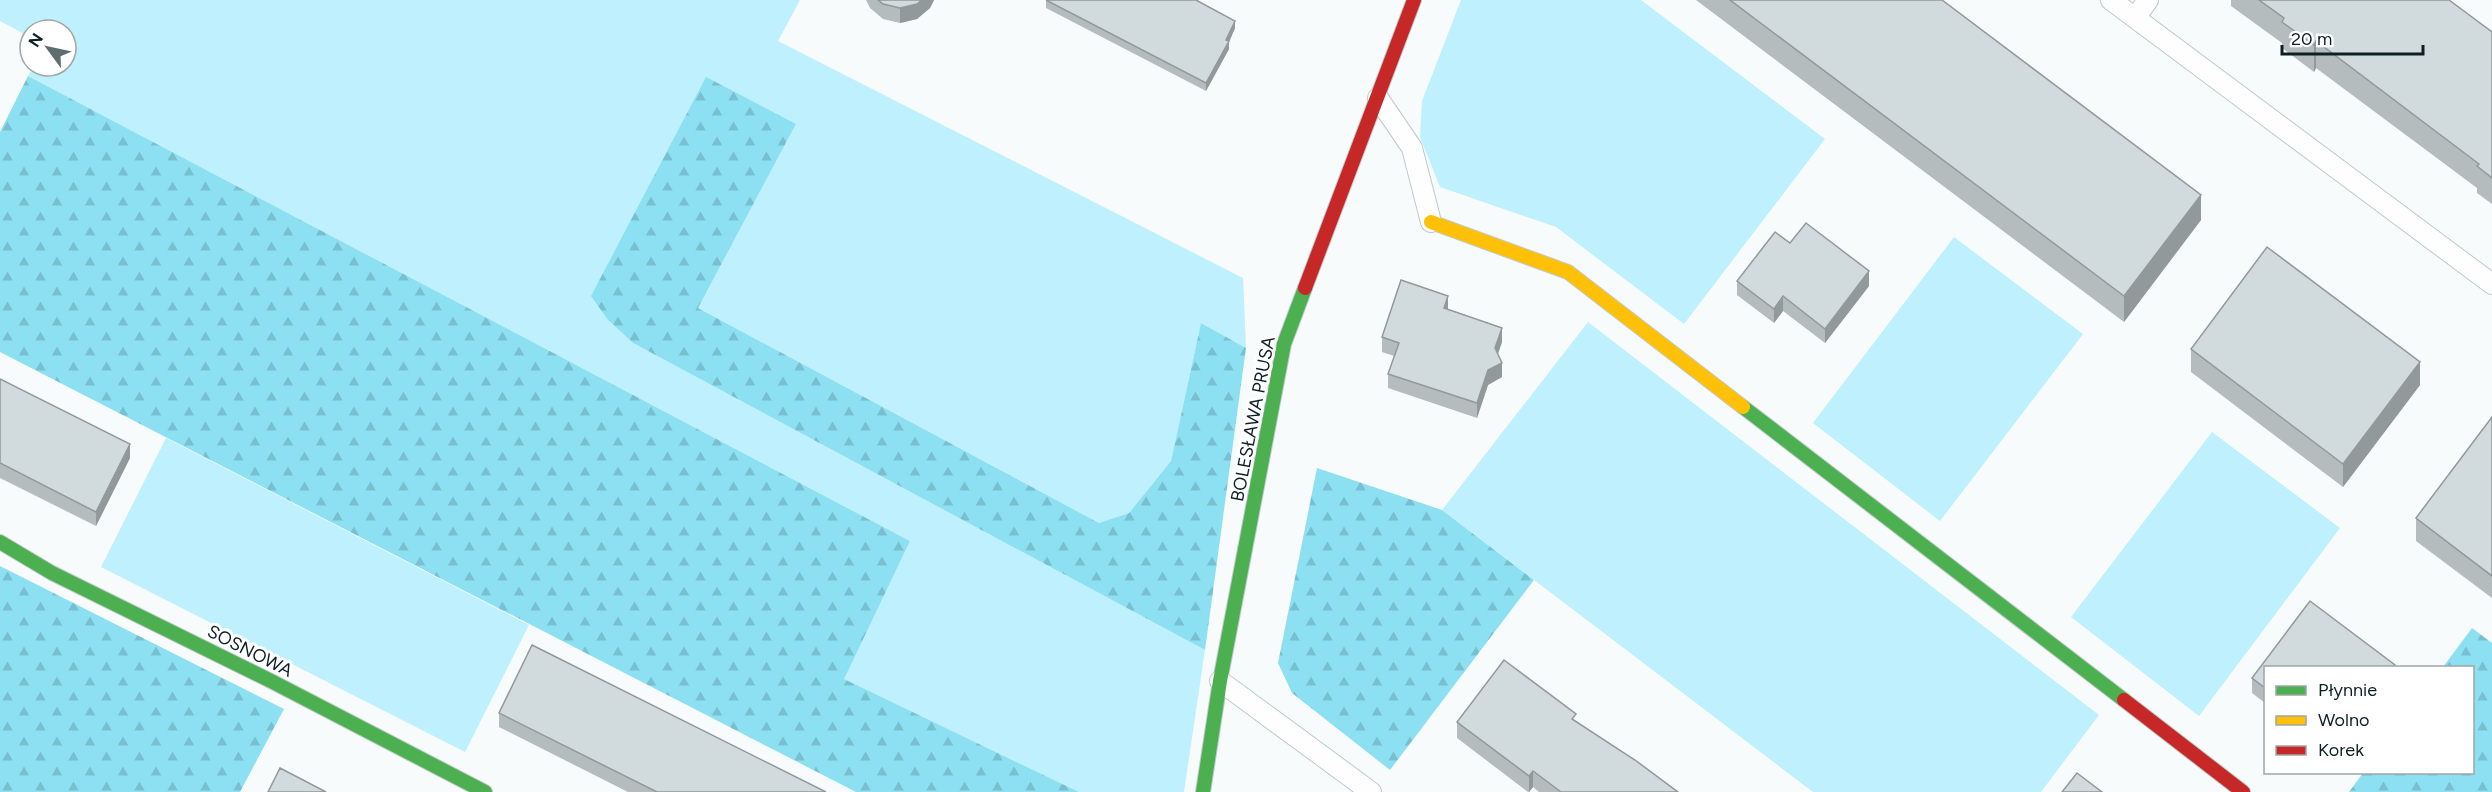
<svg xmlns="http://www.w3.org/2000/svg" width="2492" height="792" font-family="Figtree,sans-serif">
<style>
.green{fill:#bef0fd}
.forest{fill:url(#forest-firs)}
.lines{fill:none;stroke-linecap:round;stroke-linejoin:round}
.lane-casing{stroke:#bfcacc;stroke-width:22}
.fast-casing{stroke:#bfcacc;stroke-width:16}
.slow-casing{stroke:#bfcacc;stroke-width:16}
.jam-casing{stroke:#bfcacc;stroke-width:16}
.lane{stroke:#fefeff;stroke-width:20}
.fast{stroke:#4caf50;stroke-width:14}
.slow{stroke:#ffc107;stroke-width:14}
.jam{stroke:#c62828;stroke-width:14}
.wall{fill:#b4bcbe}
.shaded-wall{fill:#92999b}
.building{fill:#d1dbdd;stroke:#92999b;stroke-width:1.5}
.labels{text-anchor:middle;stroke-width:6;stroke-linejoin:round;paint-order:stroke}
.street-label{font-size:18px;fill:#0f2024;stroke:#fff}
</style>
<defs>
<pattern id="forest-firs" width="22" height="20" patternUnits="userSpaceOnUse" patternTransform="scale(1.5)"><rect width="22" height="20" fill="#8ce0f2"/><path d="M5 1l3.5 6h-7zM16 11l3.5 6h-7z" fill="#78c0cf"/></pattern>
</defs>
<rect width="100%" height="100%" fill="#f7fbfc"/>
<path class="green" d="M 0,0 L 800,0 L 778,41 L 1243,278 L 1246,348 L 1201,323 L 1171,461 L 1129,513 L 1099,523 L 698,308 L 796,124 L 608,320 L 633,343 L 1205,650 L 1184,792 L 1079,792 L 843,679 L 910,541 L 28,76 L 33,66 L 66,66 L 66,30 L 30,30 L 30,37 L 0,21 Z
M 1461,0 L 1641,0 L 1825,139 L 1684,324 L 1556,227 L 1440,187 L 1420,137 L 1422,101 Z
M 1954,237 L 2083,334 L 1940,521 L 1813,423 Z
M 1588,322 L 2099,715 L 2041,792 L 1813,792 L 1442,510 Z
M 2212,432 L 2340,528 L 2199,716 L 2071,617 Z
M 166,438 L 529,625 L 465,752 L 101,567 Z"/>
<path class="forest" d="M 28,76 L 910,541 L 844,679 L 1079,792 L 856,792 L 0,352 L 0,132 Z
M 706,77 L 796,124 L 698,308 L 1099,523 L 1129,513 L 1171,461 L 1201,323 L 1246,348 L 1205,650 L 633,343 L 608,320 L 591,296 Z
M 1317,468 L 1442,510 L 1534,580 L 1390,770 L 1292,693 L 1278,663 Z
M 0,566 L 284,709 L 240,792 L 0,792 Z
M 2472,628 L 2492,643 L 2492,792 L 2349,792 L 2363,773 L 2472,772 L 2472,668 L 2443,667 Z"/>
<g class="lines">
<defs>
<path id="lane" d="M 2111,0 L 2492,284
M 2135,18 L 2148,0
M 1378,98 L 1412,148 L 1431,222
M 1220,681 L 1371,792"/>
<path id="fast" d="M 1743,407 L 2124,700
M 0,542 L 52,573 L 271,681 L 485,792
M 1203,792 L 1220,681 L 1284,344 L 1305,288"/>
<path id="slow" d="M 1431,222 L 1568,272 L 1743,407"/>
<path id="jam" d="M 1305,288 L 1414,0
M 2124,700 L 2243,792"/>
</defs>
<use href="#lane" class="lane-casing"/>
<use href="#fast" class="fast-casing"/>
<use href="#slow" class="slow-casing"/>
<use href="#jam" class="jam-casing"/>
<use href="#lane" class="lane"/>
<use href="#fast" class="fast"/>
<use href="#slow" class="slow"/>
<use href="#jam" class="jam"/>
</g>
<path class="wall" d="M 866,0 L 934,0 L 930,8 L 917,19 L 900,23 L 883,19 L 870,8 Z
M 1046,0 L 1235,28 L 1229,42 L 1229,49 L 1206,91 L 1046,8 Z
M 1696,0 L 1942,0 L 2201,220 L 2124,322 Z
M 2231,0 L 2449,0 L 2492,32 L 2492,204 L 2477,193 L 2477,188 L 2316,68 L 2314,72 L 2282,48 L 2282,43 L 2231,6 Z
M 1790,243 L 1869,286 L 1825,343 L 1783,311 L 1774,323 L 1737,295 L 1737,281 Z
M 1448,310 L 1502,342 L 1498,354 L 1502,377 L 1488,385 L 1477,418 L 1388,388 L 1388,374 L 1394,356 L 1382,352 L 1382,337 Z
M 2191,349 L 2420,385 L 2343,487 L 2191,372 Z
M 0,379 L 130,458 L 96,526 L 0,478 Z
M 2492,417 L 2492,598 L 2416,541 L 2416,518 Z
M 2310,601 L 2395,665 L 2395,668 L 2265,668 L 2265,703 L 2252,693 L 2252,678 Z
M 499,713 L 826,792 L 628,792 L 499,727 Z
M 1576,721 L 1678,792 L 1539,792 L 1533,787 L 1529,792 L 1528,792 L 1457,738 L 1457,722 Z"/>
<path class="shaded-wall" d="M 922,0 L 934,0 L 930,8 L 917,19 L 900,23 L 900,8 Z
M 1235,21 L 1235,28 L 1229,42 L 1229,49 L 1206,91 L 1206,83 Z
M 2316,41 L 2316,68 L 2314,72 L 2314,45 Z
M 2201,195 L 2201,220 L 2124,322 L 2124,296 Z
M 1869,271 L 1869,286 L 1825,343 L 1825,329 Z
M 1448,296 L 1448,310 L 1444,308 Z
M 1783,296 L 1783,311 L 1774,323 L 1774,309 Z
M 1502,328 L 1502,342 L 1495,362 L 1495,348 Z
M 2420,362 L 2420,385 L 2343,487 L 2343,464 Z
M 1502,363 L 1502,377 L 1488,385 L 1477,418 L 1477,403 L 1488,370 Z
M 130,444 L 130,458 L 96,526 L 96,512 Z
M 1533,771 L 1533,787 L 1529,792 L 1529,776 Z"/>
<path class="building" d="M 878,0 L 922,0 L 917,4 L 900,8 L 883,4 Z
M 1046,0 L 1196,0 L 1235,21 L 1226,40 L 1229,41 L 1206,83 Z
M 1730,0 L 1942,0 L 2201,195 L 2124,296 Z
M 2259,0 L 2449,0 L 2492,32 L 2492,178 L 2477,166 L 2479,164 L 2316,41 L 2314,45 L 2282,22 L 2284,18 Z
M 1806,223 L 1869,271 L 1825,329 L 1783,296 L 1774,309 L 1737,281 L 1775,232 L 1790,243 Z
M 2267,247 L 2420,362 L 2343,464 L 2191,349 Z
M 1401,280 L 1448,296 L 1444,308 L 1502,328 L 1495,348 L 1502,363 L 1488,370 L 1477,403 L 1388,374 L 1399,343 L 1382,337 Z
M 0,379 L 130,444 L 96,512 L 0,463 Z
M 2492,417 L 2492,576 L 2416,518 Z
M 2310,601 L 2395,665 L 2393,668 L 2265,668 L 2265,688 L 2252,678 Z
M 532,645 L 826,792 L 657,792 L 499,713 Z
M 1504,660 L 1576,714 L 1572,719 L 1635,760 L 1678,792 L 1561,792 L 1533,771 L 1529,776 L 1457,722 Z
M 280,768 L 326,792 L 268,792 Z
M 2077,773 L 2102,792 L 2062,792 Z"/>
<g class="labels">
<g class="street-label">
<text transform="translate(1253 419) rotate(-79)" y="6">BOLESŁAWA PRUSA</text>
<text transform="translate(250 651) rotate(27)" y="6">SOSNOWA</text>
</g>
</g>
<rect x="2264" y="666" width="210" height="108" fill="#ffffff" stroke="#9fa6a7" stroke-width="1.5"/>
<rect x="2276" y="686" width="30" height="9" fill="#4caf50" stroke="#9fa6a7" stroke-width="1.5"/>
<text x="2318" y="696" font-size="18" fill="#0f2024">Płynnie</text>
<rect x="2276" y="716" width="30" height="9" fill="#ffc107" stroke="#9fa6a7" stroke-width="1.5"/>
<text x="2318" y="726" font-size="18" fill="#0f2024">Wolno</text>
<rect x="2276" y="746" width="30" height="9" fill="#c62828" stroke="#9fa6a7" stroke-width="1.5"/>
<text x="2318" y="756" font-size="18" fill="#0f2024">Korek</text>
<g transform="translate(48 48) rotate(303)"><circle r="28" fill="#ffffff" stroke="#9fa6a7" stroke-width="1.5"/>
<path d="M0-4.5L10 22L0 15L-10 22Z" fill="#606d70"/>
<text y="-9" font-size="16" font-weight="bold" text-anchor="middle" fill="#0f2024">N</text>
</g>
<path d="M2282 45v9h141v-9" fill="none" stroke="#0f2024" stroke-width="3"/>
<text x="2291" y="45" font-size="18" fill="#0f2024" stroke="#ffffff" stroke-width="4.5" paint-order="stroke">20 m</text>
</svg>
